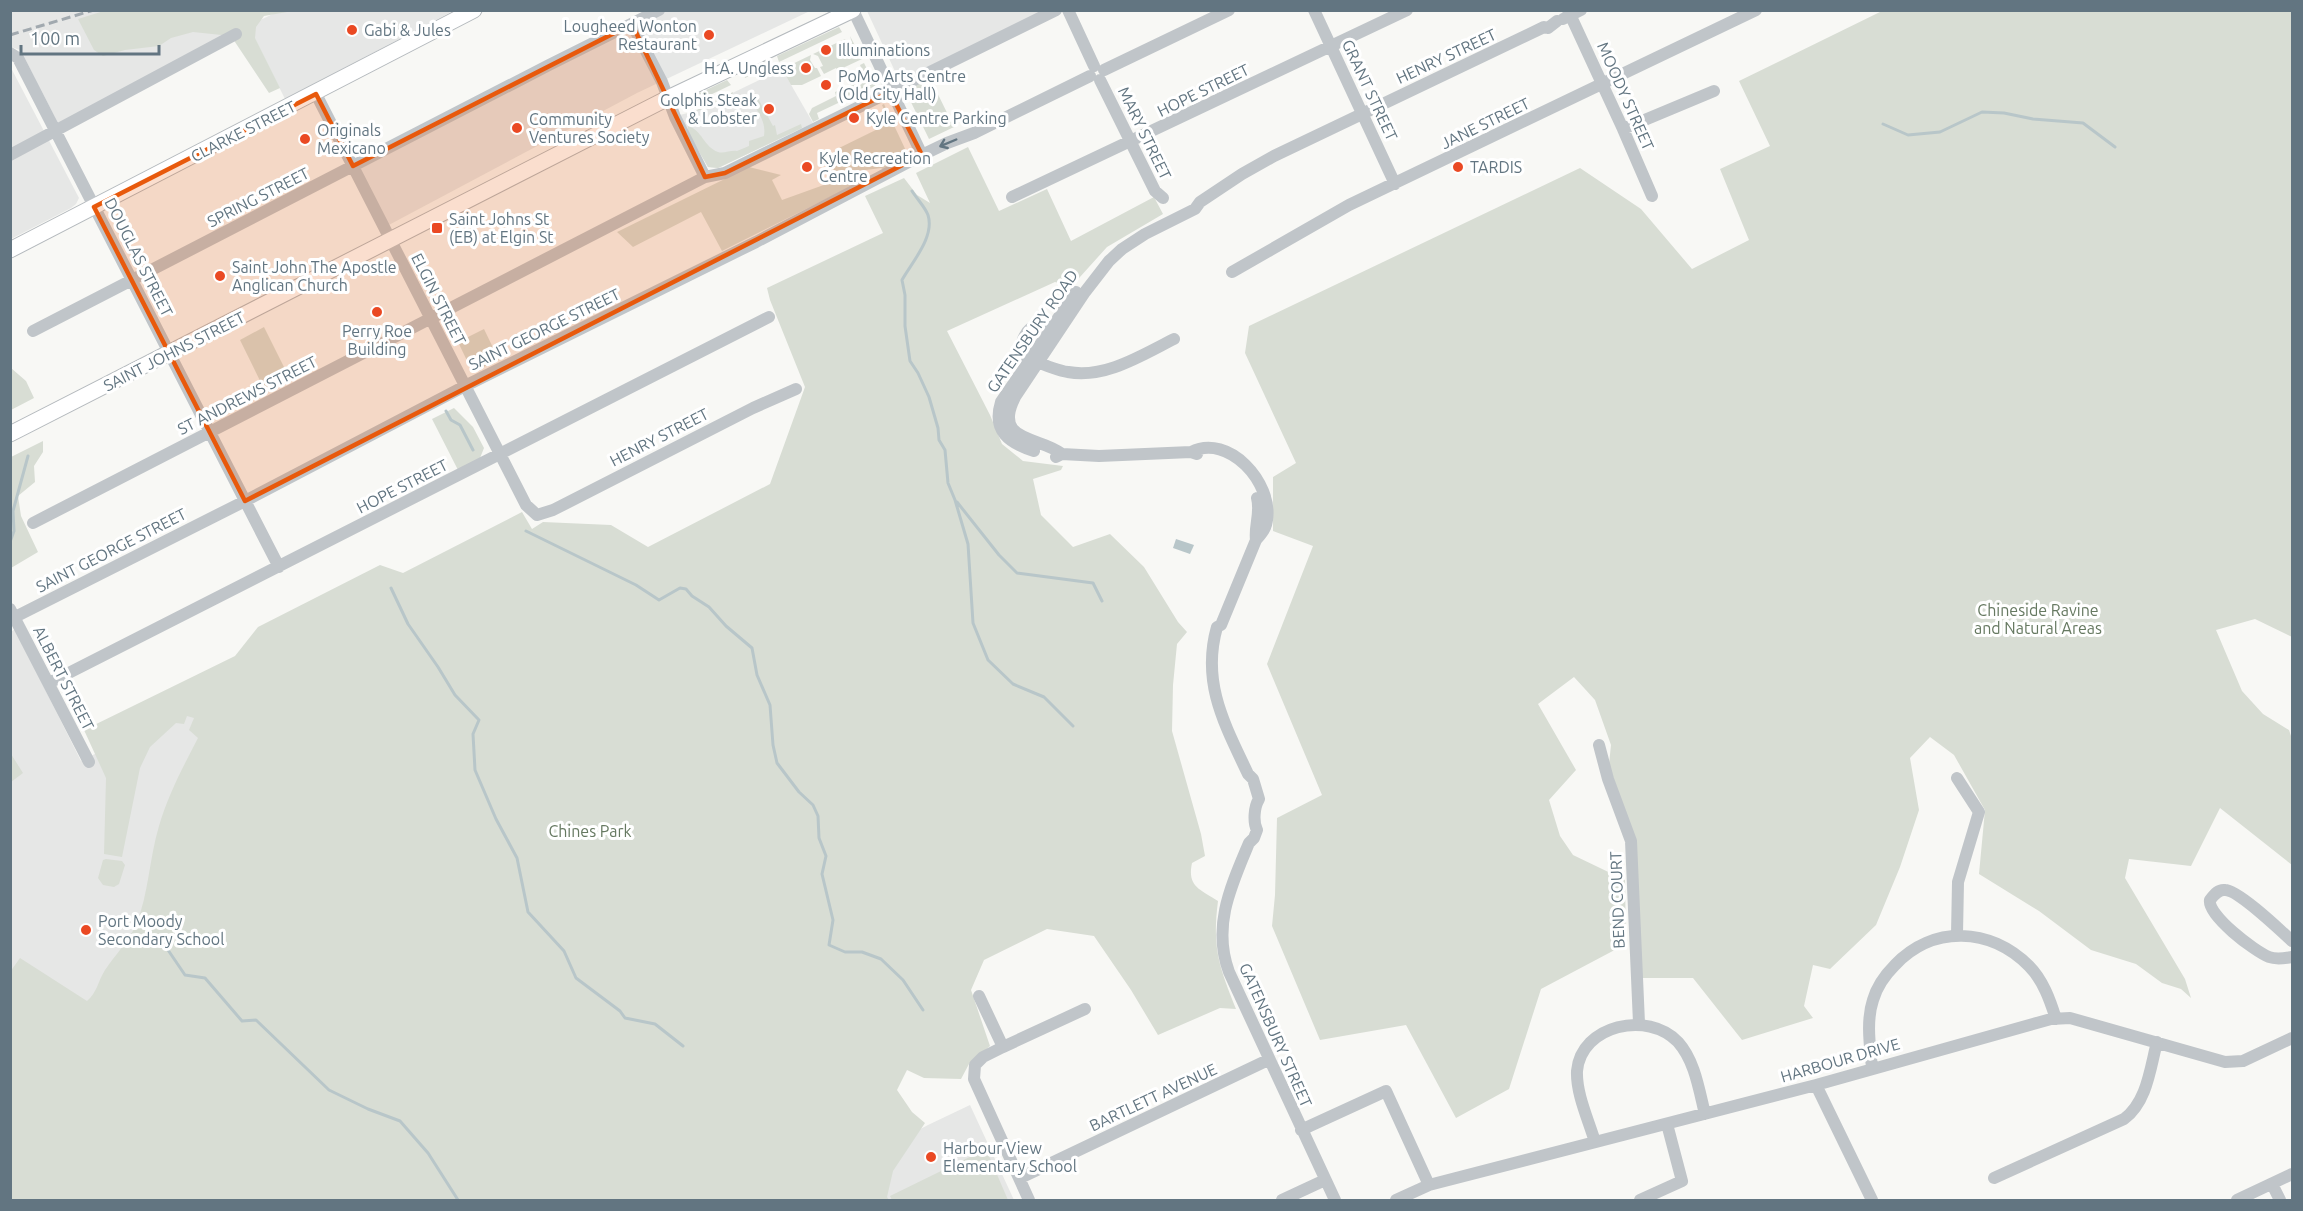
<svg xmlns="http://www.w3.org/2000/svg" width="2303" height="1211" font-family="Ubuntu,sans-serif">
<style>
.built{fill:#e6e7e6}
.green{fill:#d8ddd4}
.water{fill:#b8c6c9}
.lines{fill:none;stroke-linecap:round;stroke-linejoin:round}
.stream{stroke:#b8c6c9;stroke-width:3}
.major-casing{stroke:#b4b9bd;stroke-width:17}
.minor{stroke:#c0c5c9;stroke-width:12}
.major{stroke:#fff;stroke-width:15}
.rail{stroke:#a1a9af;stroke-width:3;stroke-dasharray:9 4.5;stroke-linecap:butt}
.oneway{stroke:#627581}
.marked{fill:#e8590c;fill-opacity:0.2;stroke:#e8590c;stroke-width:4.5;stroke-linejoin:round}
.poi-dot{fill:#ea4923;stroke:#fff;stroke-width:2}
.labels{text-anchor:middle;stroke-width:6;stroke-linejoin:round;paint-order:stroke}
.poi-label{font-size:16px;fill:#627581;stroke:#fff;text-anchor:start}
.street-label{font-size:16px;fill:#627581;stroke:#fff}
.park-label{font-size:16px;fill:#667961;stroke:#fff}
</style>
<rect width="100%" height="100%" fill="#f8f8f5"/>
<path class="built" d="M 10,11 L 229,11 L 248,26 L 275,13 L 289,11 L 453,11 L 285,99 L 249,27 L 60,127 L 22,53 L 20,50 L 11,47 Z
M 663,11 L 810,11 L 637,93 L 385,227 L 354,166 Z
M 867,11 L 1055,11 L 904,85 L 899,80 Z
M 10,66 L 79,198 L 76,204 L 71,208 L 11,239 Z
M 782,69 L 813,123 L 718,168 L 708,167 L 680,115 L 693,112 Z
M 15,629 L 81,761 L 303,648 L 67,1099 L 11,1122 L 11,632 Z
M 970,1105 L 1014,1200 L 786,1200 L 928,1125 Z"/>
<path class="green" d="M 107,10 L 293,11 L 264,16 L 256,27 L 255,38 L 280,88 L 269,93 L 231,36 L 193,32 L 171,38 L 159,46 L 125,50 L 103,56 L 94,50 L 78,19 Z
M 1882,11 L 2292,11 L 2292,637 L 2255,619 L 2216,630 L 2242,691 L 2263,714 L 2289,730 L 2292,739 L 2292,865 L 2220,808 L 2191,866 L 2129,859 L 2125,878 L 2185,979 L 2191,998 L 2181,989 L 2162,983 L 2136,964 L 2091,950 L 2039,911 L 1979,874 L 1985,810 L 1954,755 L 1930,737 L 1910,758 L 1919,810 L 1900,867 L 1876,925 L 1830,969 L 1813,965 L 1804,1006 L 1813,1018 L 1742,1040 L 1693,978 L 1641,978 L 1634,845 L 1609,764 L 1611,745 L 1595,700 L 1574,677 L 1538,704 L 1576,770 L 1549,800 L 1560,836 L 1573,855 L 1625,880 L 1626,944 L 1541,989 L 1509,1089 L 1456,1118 L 1406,1025 L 1320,1040 L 1272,926 L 1275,895 L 1277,818 L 1322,795 L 1267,664 L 1313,546 L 1273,531 L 1273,477 L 1296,463 L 1245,353 L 1249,326 L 1580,168 L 1641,209 L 1692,269 L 1749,240 L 1720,169 L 1770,146 L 1739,81 Z
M 839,27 L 842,32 L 779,62 L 777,56 Z
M 850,36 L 862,59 L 845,67 L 846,71 L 840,74 L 836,68 L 824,74 L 820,67 L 823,66 L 818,56 L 813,54 L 845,39 L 847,45 L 852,43 Z
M 811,55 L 810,60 L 815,68 L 817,68 L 821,76 L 802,85 L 791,85 L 782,69 Z
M 766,61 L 770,66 L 745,78 L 744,72 Z
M 864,63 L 878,91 L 876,92 L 873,87 L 856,95 L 850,84 L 865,77 L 860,65 Z
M 930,78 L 954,127 L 929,139 L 905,90 Z
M 727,80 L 731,85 L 685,107 L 682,103 L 685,100 Z
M 843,89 L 845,92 L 849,90 L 853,96 L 817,113 L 819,119 L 813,122 L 809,114 L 812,108 L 836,96 L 835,92 Z
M 733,92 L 732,96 L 704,109 L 680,115 L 693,112 Z
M 755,93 L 773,126 L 775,125 L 777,135 L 801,124 L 802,128 L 718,168 L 708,167 L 688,133 L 688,126 C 702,130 704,147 718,152 C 724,154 730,150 737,151 L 749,146 L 749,141 L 764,136 C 767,116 751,108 751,94 Z
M 884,104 L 908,155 L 904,160 L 884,170 L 881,168 L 836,174 L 829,161 L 833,158 L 835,150 L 890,123 L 882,105 Z
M 968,147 L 999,211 L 1047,189 L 1071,241 L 1154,197 L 1163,214 L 1107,247 L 1071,287 L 1055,282 L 947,331 L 990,415 L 1002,444 L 1023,461 L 1063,466 L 1061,470 L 1033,479 L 1041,515 L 1073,547 L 1110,534 L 1144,567 L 1178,622 L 1187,632 L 1177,644 L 1173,685 L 1172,731 L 1201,834 L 1205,856 L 1192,863 C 1187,887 1200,889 1218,901 C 1212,948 1219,966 1236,1009 L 1220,1008 L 1158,1035 L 1131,990 L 1094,936 L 1047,929 L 984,960 L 971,990 L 990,1046 L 969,1064 L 961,1079 L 924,1078 L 907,1070 L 897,1090 L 912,1112 L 925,1123 L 893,1171 L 887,1197 L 889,1200 L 11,1200 L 10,972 L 20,958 L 87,1001 C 97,993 98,981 105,970 C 115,955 128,942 136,925 C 149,893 149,859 159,826 C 168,795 183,767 198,738 L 189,730 L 194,718 L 187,716 L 184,724 L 176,723 L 150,747 L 140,768 L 122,857 L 104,854 L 106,778 L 84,730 L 235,656 L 258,627 L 380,565 L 403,573 L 522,512 L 532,529 L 543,522 L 611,525 L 648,547 L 770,484 L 805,387 L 770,300 L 767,288 L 883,233 L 865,196 L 904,178 L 917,195 L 930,203 L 916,173 Z
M 749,167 L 781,175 L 772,180 L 782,200 L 832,182 L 866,179 L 722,251 L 701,212 L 633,247 L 617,232 Z
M 264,327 L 291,381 L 266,393 L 240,340 Z
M 484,329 L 499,360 L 477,370 L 471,369 L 458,342 Z
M 11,368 L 26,381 L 34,398 L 11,410 Z
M 454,408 L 473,427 L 484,448 L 480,458 L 458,470 L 432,419 Z
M 43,441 L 43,452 L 34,466 L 35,482 L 18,496 L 21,516 L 38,552 L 11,568 L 11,457 Z
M 11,754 L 23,773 L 11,782 Z
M 106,859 L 122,861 L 125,865 L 119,884 L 114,887 L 103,885 L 98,878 L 103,860 Z
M 986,1149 L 1008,1200 L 892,1200 L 890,1196 Z"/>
<path class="water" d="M 1176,539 L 1194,545 L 1190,554 L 1173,548 Z"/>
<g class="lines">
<path class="stream" d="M 1883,124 L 1908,135 L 1940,132 L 1982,112 L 2004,113 L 2033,119 L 2083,123 L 2115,147
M 912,191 C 917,199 925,207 928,215 C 935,237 912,262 902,280 L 905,295 L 905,326 L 910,361 L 918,373 L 929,397 L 938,428 L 939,440 L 945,450 L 948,483 L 955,500 L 968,544 L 973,623 L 988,660 L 1013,684 L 1044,697 L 1073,726
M 446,411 L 451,420 L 460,425 L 473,450
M 957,502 L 999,555 L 1017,573 L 1093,583 L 1102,601
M 526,531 L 636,585 L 659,600 L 680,588 L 686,589 L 692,596 L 709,607 L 726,626 L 752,648 L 757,675 L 770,705 L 773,745 L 777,763 L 799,792 L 813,805 L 818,816 L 819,838 L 826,856 L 822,874 L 833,920 L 829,945 L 845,952 L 862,952 L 881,959 L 903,980 L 923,1010
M 10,542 L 14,531 L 13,511 L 28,456
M 391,588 L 408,624 L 438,667 L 455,695 L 479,720 L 473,734 L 475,770 L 496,819 L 517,858 L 528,912 L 564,951 L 576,978 L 620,1011 L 625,1018 L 655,1024 L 683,1046
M 151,935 L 168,950 L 185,975 L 205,978 L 242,1021 L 256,1020 L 329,1090 L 368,1109 L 400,1121 L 428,1153 L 458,1200"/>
<defs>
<path id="major" d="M 10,250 L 474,10
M 10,434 L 668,98 L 853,10"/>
</defs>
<use href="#major" class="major-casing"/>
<path class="minor" d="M 853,10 L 922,155
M 1068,10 L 1094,66
M 1314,10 L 1395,184
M 1568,10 L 1623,129 L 1652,196
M 1563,19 L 1581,10
M 632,24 L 662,82 L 675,117 L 705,177
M 10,53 L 18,58 L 279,567
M 1104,70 L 1229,10
M 1100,80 L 1155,191 L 1163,198
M 316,94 L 526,505 L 537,515 L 553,510 L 753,408 L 796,389
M 1623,129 L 1714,91
M 10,155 L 236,34
M 1012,197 L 1407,10
M 1232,272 L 1349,205 L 1756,10
M 1052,327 C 1047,326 1041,324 1036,326 C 1026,328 1020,343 1021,352 L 1024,356 C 1038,362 1053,370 1068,372 C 1105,379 1142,355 1174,339
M 33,331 L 549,65 L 659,10
M 1034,451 C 1009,443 992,431 1001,402 L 1076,292
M 1191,452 C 1229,433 1273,483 1267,520 C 1266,529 1261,534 1256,540 L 1221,625 L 1217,627 C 1201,683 1225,725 1248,774 L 1253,779 L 1259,799 C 1254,807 1253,822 1257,830 L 1254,838 L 1249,843 C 1231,886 1212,926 1229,972 L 1335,1200
M 1062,454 C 1040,436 992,443 1015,397 L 1085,292 L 1109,261 L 1122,249 L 1145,234 L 1195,209 L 1200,202 L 1242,174 L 1274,156 L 1544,27 L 1548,28 L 1557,21
M 1056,457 L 1062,454 L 1099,456 L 1191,452 L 1197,454
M 33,523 L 705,177 L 725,173 L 1056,10
M 1256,540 C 1254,526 1261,513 1257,498
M 10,609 L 89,762
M 15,617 L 245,501 L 465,386 L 756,242 L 922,155 L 947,143 L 974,133 L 1090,76
M 49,683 L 769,317
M 1599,745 L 1608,779 L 1631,841 L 1639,1023
M 1957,778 L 1979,812 L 1958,882 L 1957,934
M 2292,941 C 2280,930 2238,890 2225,890 C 2218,889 2214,895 2210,900 C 2207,915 2254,951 2269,957 C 2277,960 2285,958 2292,957
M 979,996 L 1003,1047 L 983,1057 L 975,1065 L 974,1079 L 1029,1200
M 1003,1047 L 1085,1009
M 1872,1068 C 1870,1046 1866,1021 1873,1000 C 1877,986 1885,975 1895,965 C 1933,925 1990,927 2029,966 C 2043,980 2050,1000 2056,1019
M 1816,1085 L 1872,1200
M 1301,1130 L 1386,1091 L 1429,1185
M 1595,1142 C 1589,1121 1576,1094 1577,1071 C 1581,1025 1648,1010 1678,1042 C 1695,1061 1699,1090 1705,1114
M 1020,1178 L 1268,1060
M 1994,1178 L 2124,1119 C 2147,1102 2150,1069 2157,1042
M 2272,1184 L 2280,1200
M 1282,1200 L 1325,1180
M 1396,1200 L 1429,1185 L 1816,1085 L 2051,1019 L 2070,1018 L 2225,1062 L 2243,1061 L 2292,1038
M 1640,1200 L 1682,1181 L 1667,1124
M 2237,1200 L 2292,1174"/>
<use href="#major" class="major"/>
<path class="rail" d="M 10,35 L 94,10"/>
</g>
<defs><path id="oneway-shaft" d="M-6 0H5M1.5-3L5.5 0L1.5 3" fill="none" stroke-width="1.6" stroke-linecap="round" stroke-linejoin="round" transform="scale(1.5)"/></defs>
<use class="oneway" href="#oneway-shaft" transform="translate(948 143) rotate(157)"/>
<path class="marked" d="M 632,24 L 705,177 L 725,173 L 890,92 L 922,155 L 245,501 L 94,207 L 316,94 L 353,166 Z"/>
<g class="poi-dot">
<circle cx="352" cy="30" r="6"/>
<circle cx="709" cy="35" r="6"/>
<circle cx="826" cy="50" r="6"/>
<circle cx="806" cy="68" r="6"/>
<circle cx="826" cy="85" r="6"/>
<circle cx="769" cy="109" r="6"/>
<circle cx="854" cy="118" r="6"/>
<circle cx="517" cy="128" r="6"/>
<circle cx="305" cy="139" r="6"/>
<circle cx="807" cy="167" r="6"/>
<circle cx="1458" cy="167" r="6"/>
<rect x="431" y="222" width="12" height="12" rx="3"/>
<circle cx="220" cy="276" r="6"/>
<circle cx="377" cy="312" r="6"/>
<circle cx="86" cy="930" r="6"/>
<circle cx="931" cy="1157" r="6"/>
</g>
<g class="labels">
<g class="poi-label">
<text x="697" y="32" text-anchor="end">Lougheed Wonton<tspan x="697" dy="18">Restaurant</tspan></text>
<text x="364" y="36">Gabi &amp; Jules</text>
<text x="838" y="56">Illuminations</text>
<text x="794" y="74" text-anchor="end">H.A. Ungless</text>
<text x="838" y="82">PoMo Arts Centre<tspan x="838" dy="18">(Old City Hall)</tspan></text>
<text x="757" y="106" text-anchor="end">Golphis Steak<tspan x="757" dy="18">&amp; Lobster</tspan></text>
<text x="866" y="124">Kyle Centre Parking</text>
<text x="529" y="125">Community<tspan x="529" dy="18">Ventures Society</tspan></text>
<text x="317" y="136">Originals<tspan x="317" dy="18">Mexicano</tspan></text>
<text x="819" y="164">Kyle Recreation<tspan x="819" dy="18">Centre</tspan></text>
<text x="1470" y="173">TARDIS</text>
<text x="449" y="225">Saint Johns St<tspan x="449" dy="18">(EB) at Elgin St</tspan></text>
<text x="232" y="273">Saint John The Apostle<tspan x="232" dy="18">Anglican Church</tspan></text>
<text x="377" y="337" text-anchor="middle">Perry Roe<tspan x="377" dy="18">Building</tspan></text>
<text x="98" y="927">Port Moody<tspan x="98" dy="18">Secondary School</tspan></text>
<text x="943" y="1154">Harbour View<tspan x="943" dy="18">Elementary School</tspan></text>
</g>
<g class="street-label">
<text transform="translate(1446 56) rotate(-25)" y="6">HENRY STREET</text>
<text transform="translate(1203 90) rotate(-26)" y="6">HOPE STREET</text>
<text transform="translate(1370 90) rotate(65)" y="6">GRANT STREET</text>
<text transform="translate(1626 96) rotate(66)" y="6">MOODY STREET</text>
<text transform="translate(1485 123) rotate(-26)" y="6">JANE STREET</text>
<text transform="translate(243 131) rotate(-27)" y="6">CLARKE STREET</text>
<text transform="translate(1145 133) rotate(64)" y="6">MARY STREET</text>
<text transform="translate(258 197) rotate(-27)" y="6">SPRING STREET</text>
<text transform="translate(139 257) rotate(63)" y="6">DOUGLAS STREET</text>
<text transform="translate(439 299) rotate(63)" y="6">ELGIN STREET</text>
<text transform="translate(544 329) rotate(-26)" y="6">SAINT GEORGE STREET</text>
<text transform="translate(1032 331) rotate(-55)" y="6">GATENSBURY ROAD</text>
<text transform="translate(174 351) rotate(-27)" y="6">SAINT JOHNS STREET</text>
<text transform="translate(247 395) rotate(-27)" y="6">ST ANDREWS STREET</text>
<text transform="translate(659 437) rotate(-27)" y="6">HENRY STREET</text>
<text transform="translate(402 486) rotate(-27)" y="6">HOPE STREET</text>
<text transform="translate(111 550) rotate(-27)" y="6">SAINT GEORGE STREET</text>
<text transform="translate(64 678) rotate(63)" y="6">ALBERT STREET</text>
<text transform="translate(1617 900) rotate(-92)" y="6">BEND COURT</text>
<text transform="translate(1276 1035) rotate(66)" y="6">GATENSBURY STREET</text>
<text transform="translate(1840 1060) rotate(-16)" y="6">HARBOUR DRIVE</text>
<text transform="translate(1153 1097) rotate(-25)" y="6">BARTLETT AVENUE</text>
</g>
<g class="park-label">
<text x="2038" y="616">Chineside Ravine<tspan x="2038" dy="18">and Natural Areas</tspan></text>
<text x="590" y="837">Chines Park</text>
</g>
</g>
<rect width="2303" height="1211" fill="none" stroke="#627581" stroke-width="24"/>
<path d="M21 45v9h138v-9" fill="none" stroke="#627581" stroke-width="3"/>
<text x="30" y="45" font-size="18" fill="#627581" stroke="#ffffff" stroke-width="4.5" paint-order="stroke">100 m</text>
</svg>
